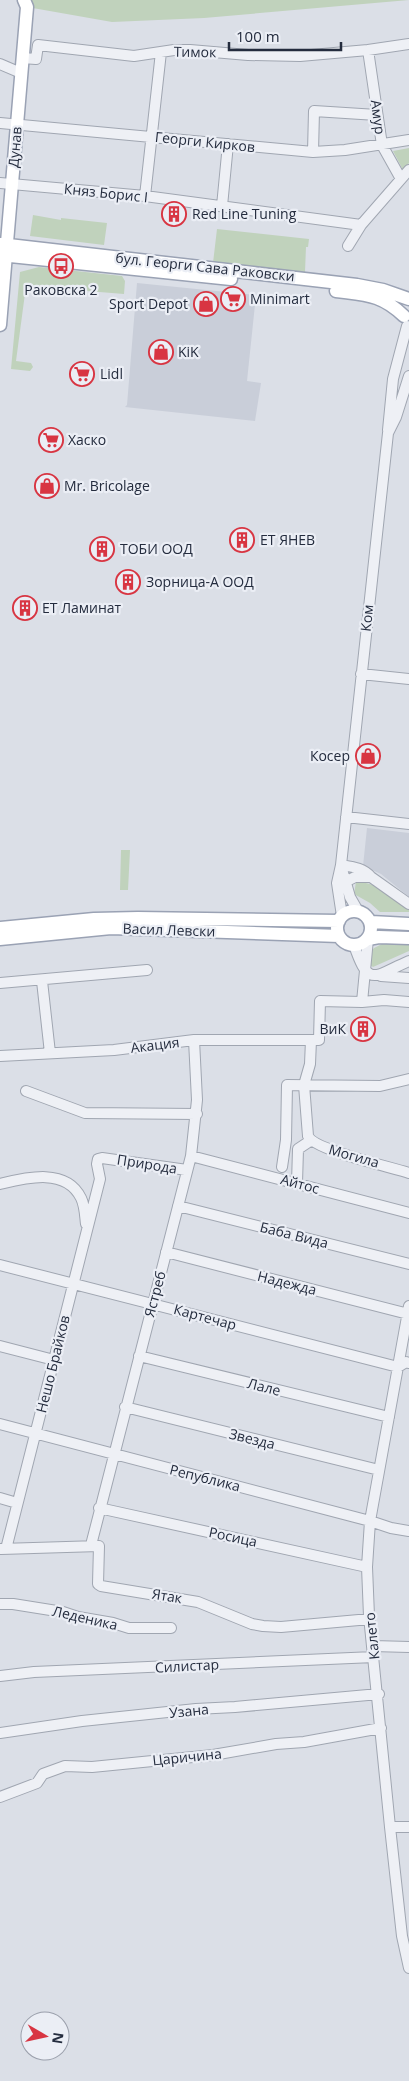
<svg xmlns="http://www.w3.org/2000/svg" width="409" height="2081" font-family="'Open Sans',sans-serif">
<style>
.built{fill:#c9ced9}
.green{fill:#c0d2bc}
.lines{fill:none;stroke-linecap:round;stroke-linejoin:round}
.minor-casing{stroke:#a0a6b1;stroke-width:12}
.major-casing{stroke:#9aa2b4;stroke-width:15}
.minor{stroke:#eef0f5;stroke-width:10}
.major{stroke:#fff;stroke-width:12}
.labels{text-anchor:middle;stroke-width:4.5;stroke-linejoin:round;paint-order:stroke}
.street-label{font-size:14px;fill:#242c3e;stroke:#ebeef5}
.poi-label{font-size:14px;fill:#242c3e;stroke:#ebeef5;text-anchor:start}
</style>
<rect width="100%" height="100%" fill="#dbdfe7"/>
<path class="built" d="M 137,283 L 256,295 L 247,381 L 261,383 L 255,421 L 125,407 L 127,405 Z
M 367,828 L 409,833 L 409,897 L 381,874 L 363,866 Z"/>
<path class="green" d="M 24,0 L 409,0 L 204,18 L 112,22 L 27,7 Z
M 409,148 L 409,163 L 403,170 L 393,151 Z
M 33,215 L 61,220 L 61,218 L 107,223 L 104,245 L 30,236 Z
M 217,229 L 309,239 L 308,247 L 306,247 L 305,272 L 213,263 Z
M 39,267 L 122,276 L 125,281 L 124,294 L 26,286 L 16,361 L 31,363 L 33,367 L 30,371 L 11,369 L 20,272 Z
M 121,850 L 130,850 L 128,890 L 120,890 Z
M 356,882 C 375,881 393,897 409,907 L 409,912 L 380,912 L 370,903 L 354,894 Z
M 384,943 L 409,943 L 409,951 L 373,967 L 370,965 L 368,956 L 374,948 Z"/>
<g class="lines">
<defs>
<path id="minor" d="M 368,50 L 382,145 L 401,179
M 22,58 L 36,59 L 38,45 L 134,56 L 174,50 L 190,50 L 248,55 L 300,56 L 368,50 L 409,44
M 0,64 L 21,73
M 0,123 L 313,152 L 345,150 L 409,140
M 313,152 L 314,111 L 377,115
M 0,183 L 145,196 L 361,225
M 145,196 L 161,52
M 222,206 L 228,144
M 348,246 L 361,225 L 409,170
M 388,430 L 393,379 L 407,326
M 361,674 L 409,679
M 346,817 L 409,824
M 341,865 C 353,867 363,868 371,877 L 409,904
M 341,866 L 350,897 L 358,911
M 345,882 L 355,877 L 371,877
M 342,916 L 337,883 L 341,865 L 388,433 L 396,417 L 409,376
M 368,939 L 362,1002 L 384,1000 L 409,1002
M 354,945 C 369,989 374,976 409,961
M 381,976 L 409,978
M 42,981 L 50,1053
M 0,983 L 147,970
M 362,1002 L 320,1001 L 319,1040 L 311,1040 L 310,1064 L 304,1085 L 308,1136 C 314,1150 391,1167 409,1173
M 0,1056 L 114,1050 L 194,1040 L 311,1040
M 26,1091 L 85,1113 L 197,1114
M 191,1156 L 409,1213
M 282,1167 L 286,1140 L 287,1085 L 380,1086 L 409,1079
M 297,1183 L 298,1149 L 310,1141
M 0,1184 C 25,1178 66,1167 81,1198 C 85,1206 85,1216 86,1224
M 178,1206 L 409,1264
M 166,1252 L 408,1314
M 0,1265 L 398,1367 L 406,1362 L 409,1363
M 409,1306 L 370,1521 L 367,1567 L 369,1616 L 390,1827 L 402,1936 L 409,1968
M 0,1346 L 54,1360
M 139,1356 L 389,1417
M 125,1407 L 379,1470
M 0,1424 L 370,1521 L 391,1528 L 409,1531
M 0,1498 L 17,1503
M 99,1508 L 367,1567
M 91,1545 L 191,1156 L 197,1100 L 194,1040
M 1,1549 L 99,1546 L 98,1584 L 101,1586 L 198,1602 L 252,1624 L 263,1626 L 281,1627 L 370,1619
M 6,1549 L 100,1179 L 97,1164 L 98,1159 L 102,1158 L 187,1170
M 0,1604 L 13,1604 L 63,1612 L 78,1617 L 113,1623 L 129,1628 L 171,1628
M 373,1646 L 409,1647
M 0,1676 L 34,1672 L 374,1657
M 0,1733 L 82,1721 L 196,1709 L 235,1707 L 379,1694
M 0,1797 L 37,1783 L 43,1774 L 65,1766 L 92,1767 L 213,1755 L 276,1744 L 304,1742 L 381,1728
M 390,1827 L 409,1827"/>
<path id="major" d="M 0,244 L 357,285 L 383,290 L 409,299
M 0,255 L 231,279
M 336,291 C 366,295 381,294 404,316
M 0,325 L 27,7 L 24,0
M337 928a17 17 0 1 1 34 0a17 17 0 1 1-34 0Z
M 371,922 L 409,924
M 0,928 L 94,919 L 138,918 L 339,921
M 0,939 L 111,928 L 339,936
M 368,939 L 379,937 L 409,938"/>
</defs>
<use href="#minor" class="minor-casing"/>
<use href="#major" class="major-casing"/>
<use href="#minor" class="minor"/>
<use href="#major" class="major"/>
</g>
<defs>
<symbol id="building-ring" viewBox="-11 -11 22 22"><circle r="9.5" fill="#ebeef5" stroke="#d83542" stroke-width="1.5"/><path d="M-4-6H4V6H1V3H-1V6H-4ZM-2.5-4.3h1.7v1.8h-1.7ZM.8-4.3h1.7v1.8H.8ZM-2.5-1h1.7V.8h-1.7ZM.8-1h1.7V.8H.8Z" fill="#d83542"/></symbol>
<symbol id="bus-ring" viewBox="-11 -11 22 22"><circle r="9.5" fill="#ebeef5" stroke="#d83542" stroke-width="1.5"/><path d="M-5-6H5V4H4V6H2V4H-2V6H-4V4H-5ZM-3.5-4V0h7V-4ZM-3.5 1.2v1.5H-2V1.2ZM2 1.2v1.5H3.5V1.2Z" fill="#d83542"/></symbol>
<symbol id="supermarket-ring" viewBox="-11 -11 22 22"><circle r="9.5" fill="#ebeef5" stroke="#d83542" stroke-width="1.5"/><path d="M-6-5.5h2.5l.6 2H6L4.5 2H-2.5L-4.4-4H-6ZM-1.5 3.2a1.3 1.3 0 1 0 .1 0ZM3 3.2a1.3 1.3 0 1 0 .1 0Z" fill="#d83542"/></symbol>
<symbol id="shop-ring" viewBox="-11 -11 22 22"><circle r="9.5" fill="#ebeef5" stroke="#d83542" stroke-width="1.5"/><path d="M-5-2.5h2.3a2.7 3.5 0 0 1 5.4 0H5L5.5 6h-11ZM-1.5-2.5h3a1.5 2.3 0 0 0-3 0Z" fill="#d83542"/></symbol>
</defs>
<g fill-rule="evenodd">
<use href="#building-ring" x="160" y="200" width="28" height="28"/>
<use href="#bus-ring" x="47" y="252" width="28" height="28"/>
<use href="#supermarket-ring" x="219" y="285" width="28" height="28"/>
<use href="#shop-ring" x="192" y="290" width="28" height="28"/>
<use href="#shop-ring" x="147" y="338" width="28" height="28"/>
<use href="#supermarket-ring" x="68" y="360" width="28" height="28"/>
<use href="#supermarket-ring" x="37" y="426" width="28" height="28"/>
<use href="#shop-ring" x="33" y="472" width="28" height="28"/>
<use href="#building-ring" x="228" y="526" width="28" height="28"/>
<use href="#building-ring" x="88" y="535" width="28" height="28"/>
<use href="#building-ring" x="114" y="568" width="28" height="28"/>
<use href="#building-ring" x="11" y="594" width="28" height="28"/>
<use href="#shop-ring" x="354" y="742" width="28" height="28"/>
<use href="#building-ring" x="349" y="1015" width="28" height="28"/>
</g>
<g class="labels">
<g class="street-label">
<text transform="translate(195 52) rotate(1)" y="5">Тимок</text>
<text transform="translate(378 117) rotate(82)" y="5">Амур</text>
<text transform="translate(205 142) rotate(6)" y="5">Георги Кирков</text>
<text transform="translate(15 147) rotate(-85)" y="5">Дунав</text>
<text transform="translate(106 193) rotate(6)" y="5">Княз Борис I</text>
<text transform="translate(205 267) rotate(6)" y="5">бул. Георги Сава Раковски</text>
<text transform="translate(367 618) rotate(-84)" y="5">Ком</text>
<text transform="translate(169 930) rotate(2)" y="5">Васил Левски</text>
<text transform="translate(155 1045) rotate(-7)" y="5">Акация</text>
<text transform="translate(354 1156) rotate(16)" y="5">Могила</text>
<text transform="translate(147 1164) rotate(9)" y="5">Природа</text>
<text transform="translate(300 1184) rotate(15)" y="5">Айтос</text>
<text transform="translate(294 1235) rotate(14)" y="5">Баба Вида</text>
<text transform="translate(287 1283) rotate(14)" y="5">Надежда</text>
<text transform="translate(155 1294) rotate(-75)" y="5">Ястреб</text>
<text transform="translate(205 1317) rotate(15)" y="5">Картечар</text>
<text transform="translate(53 1364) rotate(-76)" y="5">Нешо Брайков</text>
<text transform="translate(264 1387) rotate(14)" y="5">Лале</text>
<text transform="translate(252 1439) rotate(14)" y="5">Звезда</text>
<text transform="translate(205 1478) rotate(14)" y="5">Република</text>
<text transform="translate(233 1537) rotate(12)" y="5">Росица</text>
<text transform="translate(167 1596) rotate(9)" y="5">Ятак</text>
<text transform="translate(85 1618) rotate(13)" y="5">Леденика</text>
<text transform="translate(372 1636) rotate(-96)" y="5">Калето</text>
<text transform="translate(187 1666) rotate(-3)" y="5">Силистар</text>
<text transform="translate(189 1711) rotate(-6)" y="5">Узана</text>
<text transform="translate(187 1757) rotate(-6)" y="5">Царичина</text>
</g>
<g class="poi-label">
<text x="192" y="219">Red Line Tuning</text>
<text x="61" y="295" text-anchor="middle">Раковска 2</text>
<text x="250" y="304">Minimart</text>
<text x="188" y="309" text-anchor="end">Sport Depot</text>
<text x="178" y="357">KiK</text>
<text x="100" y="379">Lidl</text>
<text x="68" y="445">Хаско</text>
<text x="64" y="491">Mr. Bricolage</text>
<text x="260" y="545">ЕТ ЯНЕВ</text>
<text x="120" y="554">ТОБИ ООД</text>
<text x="146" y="587">Зорница-А ООД</text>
<text x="42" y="613">ЕТ Ламинат</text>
<text x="350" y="761" text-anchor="end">Косер</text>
<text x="346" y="1034" text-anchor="end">ВиК</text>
</g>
</g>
<g transform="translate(45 2036) rotate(99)"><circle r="24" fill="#ebeef5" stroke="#9ba0ac"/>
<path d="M0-4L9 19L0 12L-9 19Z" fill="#d83542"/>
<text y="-8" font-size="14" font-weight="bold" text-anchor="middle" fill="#242c3e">N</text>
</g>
<path d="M229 42v8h112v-8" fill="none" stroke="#242c3e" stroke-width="2.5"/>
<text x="236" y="42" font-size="15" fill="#242c3e" stroke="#ebeef5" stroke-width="4" paint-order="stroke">100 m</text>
</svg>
